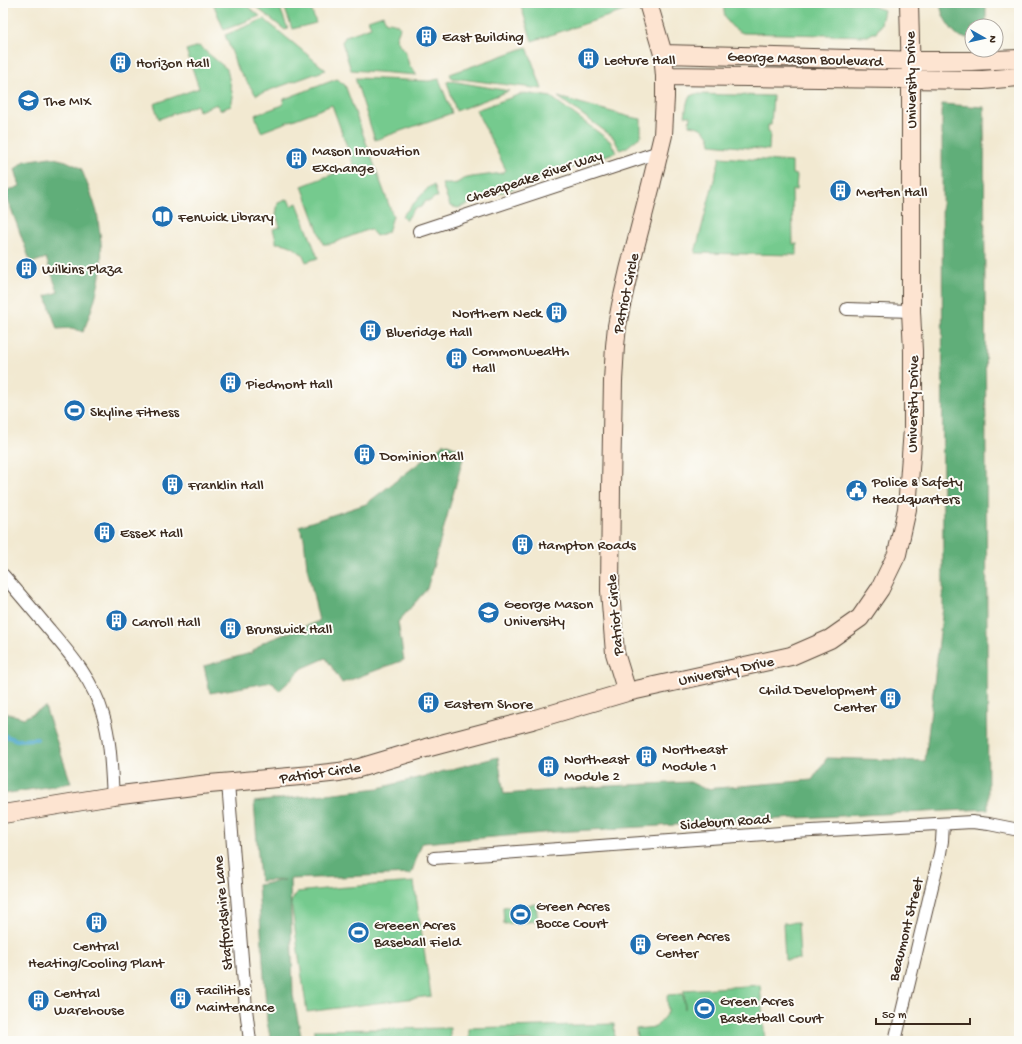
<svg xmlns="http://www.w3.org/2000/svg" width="1022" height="1044" font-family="'Gochi Hand',sans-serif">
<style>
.green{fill:#75ca8e;stroke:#587a56}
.forest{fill:#60ae79;stroke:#4e6c4c}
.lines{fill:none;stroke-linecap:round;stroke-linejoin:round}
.stream{stroke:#4ea8cc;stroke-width:4}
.street-casing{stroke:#564739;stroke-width:14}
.secondary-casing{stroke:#564739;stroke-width:20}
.street{stroke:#fff;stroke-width:12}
.secondary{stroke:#fde4d1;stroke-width:18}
.labels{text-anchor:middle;stroke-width:4;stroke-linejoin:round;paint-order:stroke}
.poi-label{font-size:15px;fill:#3b2a1e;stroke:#fdfcf7;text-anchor:start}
.street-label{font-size:15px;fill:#3b2a1e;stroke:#fdfcf7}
</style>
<rect width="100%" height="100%" fill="#fdfcf7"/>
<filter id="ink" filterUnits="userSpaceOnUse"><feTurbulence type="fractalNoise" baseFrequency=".025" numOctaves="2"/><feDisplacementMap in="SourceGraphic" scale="8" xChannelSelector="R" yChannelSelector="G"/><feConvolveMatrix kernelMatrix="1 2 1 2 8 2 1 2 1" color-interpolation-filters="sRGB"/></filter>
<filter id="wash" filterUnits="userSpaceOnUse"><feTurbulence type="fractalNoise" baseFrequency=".012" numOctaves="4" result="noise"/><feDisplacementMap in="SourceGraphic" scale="16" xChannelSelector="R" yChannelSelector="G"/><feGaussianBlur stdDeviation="0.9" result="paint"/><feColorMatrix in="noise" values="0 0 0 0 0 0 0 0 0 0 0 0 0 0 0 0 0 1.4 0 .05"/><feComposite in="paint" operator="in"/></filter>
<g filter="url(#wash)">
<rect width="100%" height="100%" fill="#f2e9d1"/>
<path class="green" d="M 213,3 L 243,3 L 260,16 L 224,30 Z
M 251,3 L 278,3 L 288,29 L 285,30 Z
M 283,3 L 309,3 L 316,23 L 292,29 Z
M 520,3 L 625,3 L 627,10 L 532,41 Z
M 724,3 L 867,3 L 867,4 L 884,10 L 881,24 L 876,33 L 873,33 L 868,36 L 743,33 C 730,28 722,18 724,3 Z
M 383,15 L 386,22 C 392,22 397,23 400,28 L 396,38 L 401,47 L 405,50 L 409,65 L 417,75 L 351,70 L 342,42 L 346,36 L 371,27 L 368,20 Z
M 264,19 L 326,70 L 256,95 L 236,66 L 233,55 L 225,35 Z
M 199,46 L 227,69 L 233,97 L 231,106 L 220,110 L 217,104 L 199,111 L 197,105 L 159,119 L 154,104 L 199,88 L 186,50 Z
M 527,47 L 542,89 L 452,78 L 450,74 Z
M 355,78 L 429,81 L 439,79 L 452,113 L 375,140 Z
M 337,79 L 345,85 L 393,216 L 388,232 L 376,236 L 370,229 L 330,244 L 323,244 L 302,186 L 354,166 L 332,105 L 261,132 L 255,115 L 283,105 L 284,99 Z
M 451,81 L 509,91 L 456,111 L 447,82 Z
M 524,93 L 551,97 L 610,141 L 616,152 L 458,208 L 450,206 L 442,184 L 452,184 L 457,183 L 463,179 L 472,177 L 503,173 L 506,170 L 476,110 Z
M 695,94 L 773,96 L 771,125 L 768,125 L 768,131 L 770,132 L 769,150 L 711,144 C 710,132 701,126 689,125 L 690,116 L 685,116 L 687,103 L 690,96 Z
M 558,97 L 630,117 L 641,119 L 641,136 L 627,147 L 620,150 L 613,137 Z
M 720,157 L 792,162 L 792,174 L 797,175 L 796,190 L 792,190 L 793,244 L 797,244 L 797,255 L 695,253 Z
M 434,185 L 438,197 L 435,197 L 430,201 L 425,201 L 421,207 L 414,209 L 406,221 L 402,216 L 429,187 Z
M 288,199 L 291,206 L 297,203 L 318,258 L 306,262 L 302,253 L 300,253 C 294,246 285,243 276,243 L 276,239 L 273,229 L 280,227 L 276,214 L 278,203 Z
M 414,882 L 431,996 L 307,1012 L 291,902 L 297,892 L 334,888 Z
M 536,904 L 538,921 L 504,924 L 503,907 Z
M 798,922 L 800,959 L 785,960 L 783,923 Z
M 760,985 L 765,1041 L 637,1041 L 636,1029 L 656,1027 L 668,1012 L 667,995 L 683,994 L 685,1009 L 684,990 Z
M 614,1024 L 615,1041 L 469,1041 L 469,1028 Z
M 450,1028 L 450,1041 L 314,1041 L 314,1030 Z"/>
<path class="forest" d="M 941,3 L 986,3 L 986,26 L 972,26 L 972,38 C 968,38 962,38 959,36 C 951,31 939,13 941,3 Z
M 942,104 L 984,107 L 988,809 L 797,818 L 555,832 L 422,843 L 411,874 L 290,879 L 293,995 L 302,1041 L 271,1041 L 267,1022 L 258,885 L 285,880 L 260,881 L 254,802 L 379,788 L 498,757 L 504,794 L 608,786 L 690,782 L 705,789 L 812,780 L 827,758 L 925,761 L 943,607 Z
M 50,157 L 66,161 L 81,168 C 86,181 92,195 96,209 C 98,214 98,221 99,227 C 106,266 98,295 83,332 L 72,328 L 57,329 L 46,296 L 58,292 L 46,258 L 31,263 L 5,192 L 20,186 L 15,169 L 25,161 Z
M 445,443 L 465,451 L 427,589 L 398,622 L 404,660 L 342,683 L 326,658 L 303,668 L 279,691 L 272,682 L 210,693 L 204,666 L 251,653 L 264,642 L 319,621 L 307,567 L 304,538 L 299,526 L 366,504 Z
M 45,707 L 71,783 L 3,794 L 3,712 L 24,718 Z"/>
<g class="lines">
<path class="stream" d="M 3,735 L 17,740 L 37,739"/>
</g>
</g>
<g filter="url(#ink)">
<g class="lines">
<defs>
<path id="street" d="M 419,231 L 659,152
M 847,309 L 911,311
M 3,575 C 18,592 33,610 48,628 C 71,655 93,680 103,715 C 111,741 111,769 113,796
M 228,783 L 246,1009 L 250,1041
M 434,858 L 794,832 L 972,822 L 989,824 L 1019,830
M 895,1041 L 940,853 L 942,841 L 943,824"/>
<path id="secondary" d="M 663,54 L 922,61 L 971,61 L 1019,59
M 665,76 L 983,80 L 1019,77
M 627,692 L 615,653 L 610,591 L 611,487 L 613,381 L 615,346 L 617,326 L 621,305 L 629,270 L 651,185 L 663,135 L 665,97 L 665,76 L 663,54 L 648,3
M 3,814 L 113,796 L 209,784 L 312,775 L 339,772 L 359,768 L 426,748 L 532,720 L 627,692 L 791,656 L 830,639 L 860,618 L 880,589 L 897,554 L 907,509 L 913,429 L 913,351 L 911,311 L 911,79 L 909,3"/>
</defs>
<use href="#street" class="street-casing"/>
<use href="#secondary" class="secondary-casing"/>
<use href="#street" class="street"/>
<use href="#secondary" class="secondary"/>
</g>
</g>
<defs>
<symbol id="building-disc" viewBox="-11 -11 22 22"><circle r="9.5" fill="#1f6fb2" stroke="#fdfcf7"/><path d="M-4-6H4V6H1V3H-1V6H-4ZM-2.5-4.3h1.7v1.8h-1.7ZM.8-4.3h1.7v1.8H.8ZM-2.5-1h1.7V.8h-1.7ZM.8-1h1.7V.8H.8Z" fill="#fff"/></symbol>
<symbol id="school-disc" viewBox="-11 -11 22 22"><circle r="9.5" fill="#1f6fb2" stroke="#fdfcf7"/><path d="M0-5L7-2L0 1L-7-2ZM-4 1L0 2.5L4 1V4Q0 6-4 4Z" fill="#fff"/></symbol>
<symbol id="library-disc" viewBox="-11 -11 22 22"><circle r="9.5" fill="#1f6fb2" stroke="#fdfcf7"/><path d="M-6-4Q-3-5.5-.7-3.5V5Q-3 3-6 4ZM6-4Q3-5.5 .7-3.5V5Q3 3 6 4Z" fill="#fff"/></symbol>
<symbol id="stadium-disc" viewBox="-11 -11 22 22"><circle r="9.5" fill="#1f6fb2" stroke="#fdfcf7"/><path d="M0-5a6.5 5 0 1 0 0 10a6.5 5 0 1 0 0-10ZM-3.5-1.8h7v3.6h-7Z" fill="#fff"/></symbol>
<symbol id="civic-disc" viewBox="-11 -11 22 22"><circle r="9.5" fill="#1f6fb2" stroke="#fdfcf7"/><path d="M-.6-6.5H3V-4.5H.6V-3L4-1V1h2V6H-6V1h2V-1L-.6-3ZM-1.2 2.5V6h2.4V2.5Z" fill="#fff"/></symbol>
<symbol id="university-disc" viewBox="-11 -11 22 22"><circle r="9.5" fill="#1f6fb2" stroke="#fdfcf7"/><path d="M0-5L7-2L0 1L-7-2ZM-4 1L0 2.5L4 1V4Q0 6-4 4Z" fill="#fff"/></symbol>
</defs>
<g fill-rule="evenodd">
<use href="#building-disc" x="414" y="24" width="25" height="25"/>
<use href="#building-disc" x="576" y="46" width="25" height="25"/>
<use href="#building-disc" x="108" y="50" width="25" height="25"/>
<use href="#school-disc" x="16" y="88" width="25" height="25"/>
<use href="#building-disc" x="284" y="146" width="25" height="25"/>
<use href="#building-disc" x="828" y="178" width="25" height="25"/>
<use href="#library-disc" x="150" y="204" width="25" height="25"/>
<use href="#building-disc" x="14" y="256" width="25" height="25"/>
<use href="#building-disc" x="544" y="300" width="25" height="25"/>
<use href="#building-disc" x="358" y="318" width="25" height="25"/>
<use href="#building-disc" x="444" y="346" width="25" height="25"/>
<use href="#building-disc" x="218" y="370" width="25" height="25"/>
<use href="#stadium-disc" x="62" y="398" width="25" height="25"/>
<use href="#building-disc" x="352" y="442" width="25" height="25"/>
<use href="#building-disc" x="160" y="472" width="25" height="25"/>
<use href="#civic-disc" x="844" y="478" width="25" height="25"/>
<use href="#building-disc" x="92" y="520" width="25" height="25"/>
<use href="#building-disc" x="510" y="532" width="25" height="25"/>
<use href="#university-disc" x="476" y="600" width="25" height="25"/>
<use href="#building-disc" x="104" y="608" width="25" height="25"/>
<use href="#building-disc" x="218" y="616" width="25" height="25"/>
<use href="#building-disc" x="878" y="686" width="25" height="25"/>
<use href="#building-disc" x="416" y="690" width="25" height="25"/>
<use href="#building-disc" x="634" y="744" width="25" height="25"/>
<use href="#building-disc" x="536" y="754" width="25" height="25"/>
<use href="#stadium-disc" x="508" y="902" width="25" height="25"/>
<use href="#building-disc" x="84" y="910" width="25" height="25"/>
<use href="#stadium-disc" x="346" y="920" width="25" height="25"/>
<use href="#building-disc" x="628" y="932" width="25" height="25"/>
<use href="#building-disc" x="168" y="986" width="25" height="25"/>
<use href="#building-disc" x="26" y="988" width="25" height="25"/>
<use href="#stadium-disc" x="692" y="996" width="25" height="25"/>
</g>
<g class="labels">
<g class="poi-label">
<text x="442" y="41">East Building</text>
<text x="604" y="64">Lecture Hall</text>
<text x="136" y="67">Horizon Hall</text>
<text x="44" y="105">The MIX</text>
<text x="312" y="155">Mason Innovation<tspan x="312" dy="17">Exchange</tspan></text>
<text x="856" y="196">Merten Hall</text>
<text x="178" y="221">Fenwick Library</text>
<text x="42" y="273">Wilkins Plaza</text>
<text x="542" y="317" text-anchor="end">Northern Neck</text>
<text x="386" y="336">Blueridge Hall</text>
<text x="472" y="355">Commonwealth<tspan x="472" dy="17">Hall</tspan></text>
<text x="246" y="388">Piedmont Hall</text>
<text x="90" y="416">Skyline Fitness</text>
<text x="380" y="460">Dominion Hall</text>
<text x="872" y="486">Police &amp; Safety<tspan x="872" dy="17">Headquarters</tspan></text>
<text x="188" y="489">Franklin Hall</text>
<text x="120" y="537">Essex Hall</text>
<text x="538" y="549">Hampton Roads</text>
<text x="504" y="608">George Mason<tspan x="504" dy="17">University</tspan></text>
<text x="132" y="626">Carroll Hall</text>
<text x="246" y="633">Brunswick Hall</text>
<text x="876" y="694" text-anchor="end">Child Development<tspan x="876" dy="17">Center</tspan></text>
<text x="444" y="708">Eastern Shore</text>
<text x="662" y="753">Northeast<tspan x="662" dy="17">Module 1</tspan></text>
<text x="564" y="763">Northeast<tspan x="564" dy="17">Module 2</tspan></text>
<text x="536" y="910">Green Acres<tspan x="536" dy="17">Bocce Court</tspan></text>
<text x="374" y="929">Greeen Acres<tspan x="374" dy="17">Baseball Field</tspan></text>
<text x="656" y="940">Green Acres<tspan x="656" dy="17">Center</tspan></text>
<text x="96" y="950" text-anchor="middle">Central<tspan x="96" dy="17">Heating/Cooling Plant</tspan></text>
<text x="196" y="994">Facilities<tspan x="196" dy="17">Maintenance</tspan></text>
<text x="54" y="997">Central<tspan x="54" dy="17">Warehouse</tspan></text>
<text x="720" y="1005">Green Acres<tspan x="720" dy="17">Basketball Court</tspan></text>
</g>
<g class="street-label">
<text transform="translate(805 58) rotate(2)" y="5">George Mason Boulevard</text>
<text transform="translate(910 80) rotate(-91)" y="5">University Drive</text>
<text transform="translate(534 176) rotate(-18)" y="5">Chesapeake River Way</text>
<text transform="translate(625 293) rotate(-78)" y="5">Patriot Circle</text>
<text transform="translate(912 404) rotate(-89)" y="5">University Drive</text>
<text transform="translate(614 615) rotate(-95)" y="5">Patriot Circle</text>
<text transform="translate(726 670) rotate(-12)" y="5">University Drive</text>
<text transform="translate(320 772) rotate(-8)" y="5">Patriot Circle</text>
<text transform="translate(725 821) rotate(-4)" y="5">Sideburn Road</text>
<text transform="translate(222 913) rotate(-95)" y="5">Staffordshire Lane</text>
<text transform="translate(905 929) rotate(-76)" y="5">Beaumont Street</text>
</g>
</g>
<rect width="1022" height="1044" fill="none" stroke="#fdfcf7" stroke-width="16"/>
<g transform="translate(984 38) rotate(98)"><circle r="19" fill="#fdfcf7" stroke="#afa8a0"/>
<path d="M0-3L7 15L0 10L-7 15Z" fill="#1f6fb2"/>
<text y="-6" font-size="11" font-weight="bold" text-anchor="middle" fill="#3b2a1e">N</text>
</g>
<path d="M876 1018v6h94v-6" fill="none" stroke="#3b2a1e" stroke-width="2"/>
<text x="882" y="1018" font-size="12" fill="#3b2a1e" stroke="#fdfcf7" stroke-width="3" paint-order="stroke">50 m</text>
</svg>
